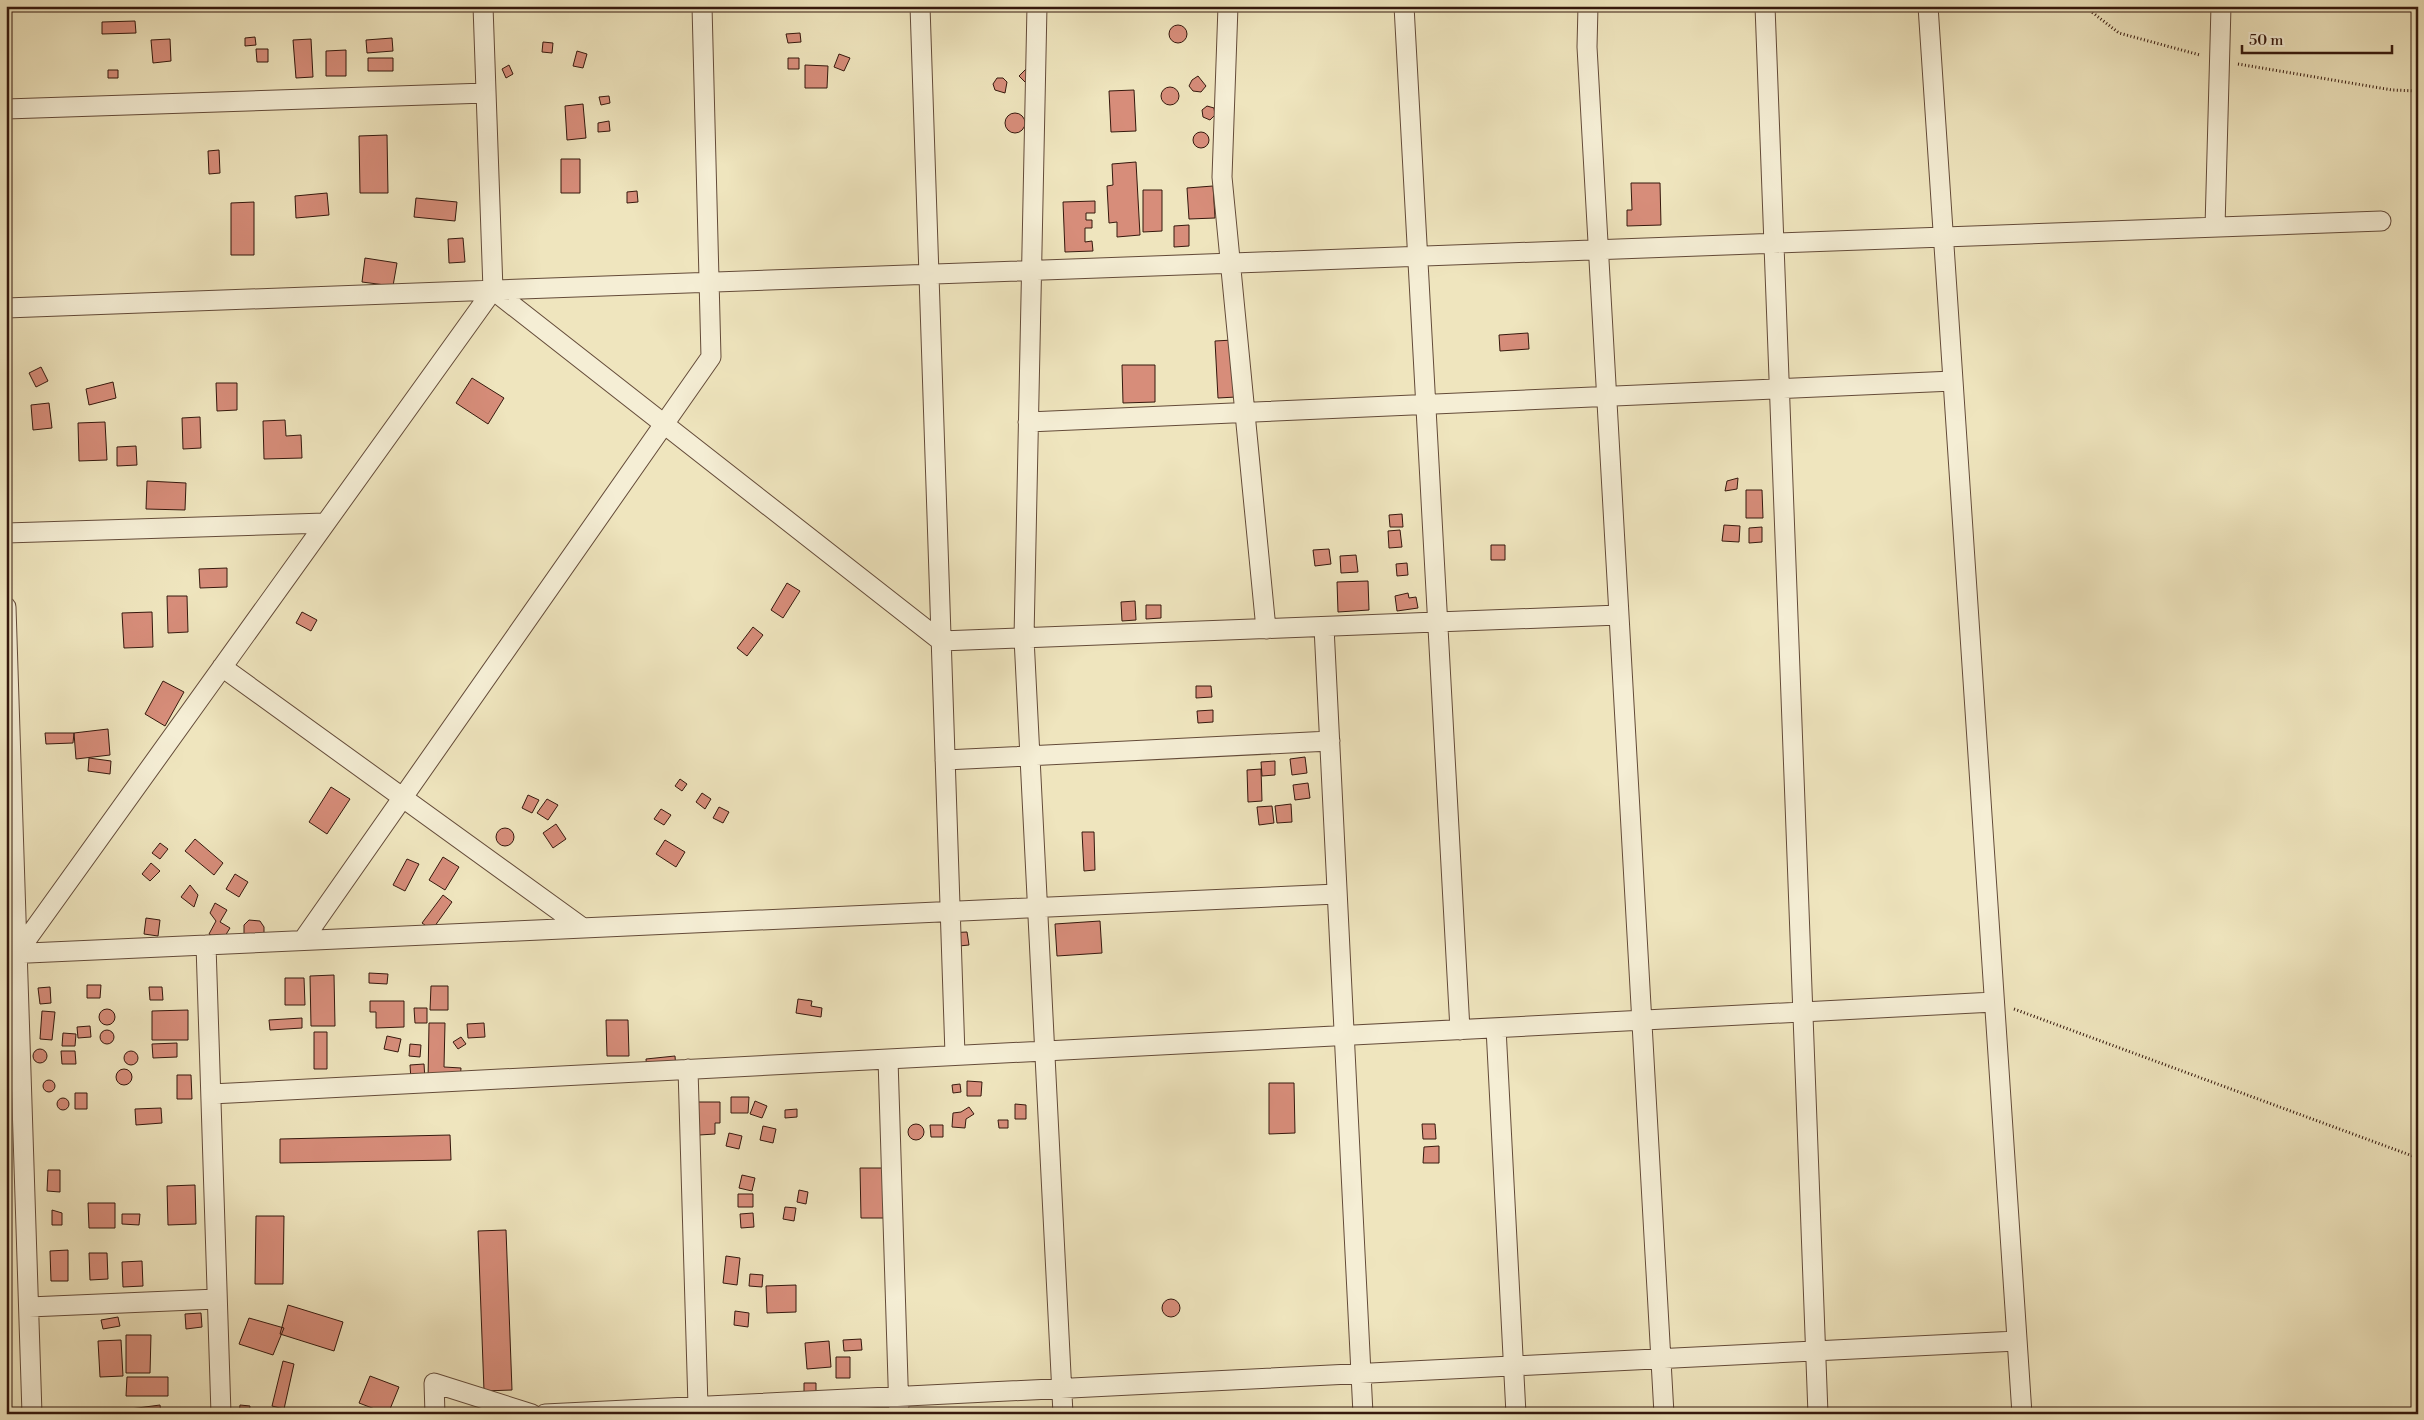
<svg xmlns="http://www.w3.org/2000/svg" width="2424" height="1420" font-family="'Libre Bodoni',serif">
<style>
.building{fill:#d78d7a;stroke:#35180d}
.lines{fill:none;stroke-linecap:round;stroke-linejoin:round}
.street-casing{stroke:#644b39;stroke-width:21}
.path{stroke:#35180d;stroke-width:3;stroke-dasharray:1 2.5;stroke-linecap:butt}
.street{stroke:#f5eed5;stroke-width:19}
</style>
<rect width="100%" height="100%" fill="#efe5be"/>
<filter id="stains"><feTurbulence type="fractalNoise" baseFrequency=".004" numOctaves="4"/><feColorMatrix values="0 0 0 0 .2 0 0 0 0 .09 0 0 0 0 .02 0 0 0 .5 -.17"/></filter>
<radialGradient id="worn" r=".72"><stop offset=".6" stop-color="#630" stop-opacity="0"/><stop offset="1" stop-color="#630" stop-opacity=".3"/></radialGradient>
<path class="building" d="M 135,21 L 136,33 L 102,34 L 102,22 Z
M1169 34a9 9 0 1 1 18 0a9 9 0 1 1-18 0Z
M 800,33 L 801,42 L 788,43 L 786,34 Z
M 255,37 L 256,45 L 245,46 L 245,38 Z
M 392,38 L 393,51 L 367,53 L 366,40 Z
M 170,39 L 171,61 L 153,63 L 151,40 Z
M 311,39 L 313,77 L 296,78 L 293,40 Z
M 543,42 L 553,43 L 552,53 L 542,52 Z
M 256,49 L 268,49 L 268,62 L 257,62 Z
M 346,50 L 346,76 L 326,76 L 326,51 Z
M 577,51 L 587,54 L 583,68 L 573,66 Z
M 839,54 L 850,58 L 844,71 L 834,67 Z
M 368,58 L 393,58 L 393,71 L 368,71 Z
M 788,58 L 799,58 L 799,69 L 788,69 Z
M 509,65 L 513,74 L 506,78 L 502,69 Z
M 805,65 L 828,66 L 827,88 L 805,88 Z
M 1027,68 L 1032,81 L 1025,82 L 1019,76 Z
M 108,70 L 118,70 L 118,78 L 108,78 Z
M 1198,76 L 1206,86 L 1201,92 L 1193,91 L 1189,86 L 1192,80 Z
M 997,78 L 1003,78 L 1007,82 L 1005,93 L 995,90 L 993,84 Z
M1161 96a9 9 0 1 1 18 0a9 9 0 1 1-18 0Z
M 1134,90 L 1136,131 L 1111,132 L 1109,91 Z
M 609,96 L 610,103 L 601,105 L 599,97 Z
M 583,104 L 586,138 L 567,140 L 565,106 Z
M 1207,106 L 1214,108 L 1215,115 L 1210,120 L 1203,117 L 1202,110 Z
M1005 123a10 10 0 1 1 20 0a10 10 0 1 1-20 0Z
M 609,121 L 610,131 L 598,132 L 598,123 Z
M1193 140a8 8 0 1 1 16 0a8 8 0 1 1-16 0Z
M 387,135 L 388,193 L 360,193 L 359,136 Z
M 219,150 L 220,173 L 209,174 L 208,151 Z
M 561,159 L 580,159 L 580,193 L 561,193 Z
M 1136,162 L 1140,235 L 1117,237 L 1117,222 L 1109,223 L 1107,186 L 1113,185 L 1112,164 Z
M 1631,183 L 1660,183 L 1661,225 L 1627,226 L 1627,210 L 1632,210 Z
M 1213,186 L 1215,218 L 1189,219 L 1187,188 Z
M 1143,190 L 1162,190 L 1162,231 L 1143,232 Z
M 637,191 L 638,202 L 627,203 L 627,192 Z
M 327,193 L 329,215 L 296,218 L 295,196 Z
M 416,198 L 457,202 L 455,221 L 414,217 Z
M 1095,201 L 1095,213 L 1086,213 L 1086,220 L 1092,220 L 1092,228 L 1085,228 L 1085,242 L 1092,241 L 1093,251 L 1065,252 L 1063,202 Z
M 254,202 L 254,255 L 231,255 L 231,203 Z
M 1189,225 L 1189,246 L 1174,247 L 1174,226 Z
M 463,238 L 465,262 L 449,263 L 448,239 Z
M 365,258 L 397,263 L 393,286 L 362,282 Z
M 1528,333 L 1529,349 L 1500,351 L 1499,335 Z
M 1233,340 L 1236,397 L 1218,398 L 1215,341 Z
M 1122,365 L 1155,365 L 1155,402 L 1123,403 Z
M 41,367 L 48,381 L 36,387 L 29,373 Z
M 472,378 L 504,398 L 488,424 L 456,403 Z
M 113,382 L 116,398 L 89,405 L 86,389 Z
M 216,383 L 237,383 L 237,410 L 217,411 Z
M 49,403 L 52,428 L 33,430 L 31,405 Z
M 200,417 L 201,448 L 183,449 L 182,418 Z
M 285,420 L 286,436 L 301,435 L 302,458 L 264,459 L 263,421 Z
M 105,422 L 107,460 L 79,461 L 78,423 Z
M 136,446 L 137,465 L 117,466 L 117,447 Z
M 1738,478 L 1737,489 L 1725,491 L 1727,481 Z
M 147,481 L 186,483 L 185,510 L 146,509 Z
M 1746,490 L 1762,490 L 1763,518 L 1746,518 Z
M 1402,514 L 1403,527 L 1390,527 L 1389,515 Z
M 1724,525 L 1740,526 L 1739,542 L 1722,541 Z
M 1762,527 L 1762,542 L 1749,543 L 1749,528 Z
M 1400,530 L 1402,547 L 1389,548 L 1388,531 Z
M 1491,545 L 1505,545 L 1505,560 L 1491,560 Z
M 1329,549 L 1331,564 L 1315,566 L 1313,550 Z
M 1356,555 L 1358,572 L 1341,573 L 1340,556 Z
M 1407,563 L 1408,575 L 1397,576 L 1396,564 Z
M 227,568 L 227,587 L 200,588 L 199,569 Z
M 1368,581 L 1369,610 L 1338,612 L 1337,582 Z
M 787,583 L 800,591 L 783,618 L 771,610 Z
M 1408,593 L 1409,598 L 1416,597 L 1418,608 L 1397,611 L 1395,596 Z
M 167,596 L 187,596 L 188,632 L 168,633 Z
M 1135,601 L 1136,620 L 1122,621 L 1121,602 Z
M 1146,605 L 1161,605 L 1161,618 L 1146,619 Z
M 152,612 L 153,647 L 124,648 L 122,613 Z
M 302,612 L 317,620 L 311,631 L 296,623 Z
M 753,627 L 763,635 L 747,656 L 737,648 Z
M 163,681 L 184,692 L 165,726 L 145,714 Z
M 1196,686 L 1211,686 L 1212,697 L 1196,698 Z
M 1213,710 L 1213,722 L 1198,723 L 1197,711 Z
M 108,729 L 110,755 L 76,759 L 74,733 Z
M 45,733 L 74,733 L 73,743 L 46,744 Z
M 1305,757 L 1307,773 L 1292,775 L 1290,759 Z
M 89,758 L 111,761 L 110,774 L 88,771 Z
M 1275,761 L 1275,775 L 1262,776 L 1261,762 Z
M 1261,769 L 1262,801 L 1248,802 L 1247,770 Z
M 680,779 L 687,784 L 682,791 L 675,786 Z
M 1308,783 L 1310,798 L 1295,800 L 1293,785 Z
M 331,787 L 350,799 L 327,834 L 309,822 Z
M 702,793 L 711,799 L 705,809 L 696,802 Z
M 528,795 L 539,800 L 532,813 L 522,808 Z
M 547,799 L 558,805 L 548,820 L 537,813 Z
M 1291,804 L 1292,822 L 1277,823 L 1275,806 Z
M 1272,806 L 1274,823 L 1259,825 L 1257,807 Z
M 719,807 L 729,812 L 723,823 L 713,818 Z
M 661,809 L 671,815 L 664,825 L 654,819 Z
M 556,824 L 566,839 L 553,848 L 543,833 Z
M496 837a9 9 0 1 1 18 0a9 9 0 1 1-18 0Z
M 1082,832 L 1094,832 L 1095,870 L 1084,871 Z
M 195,839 L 223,863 L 214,875 L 185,851 Z
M 665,840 L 685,852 L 676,867 L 656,854 Z
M 160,843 L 168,849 L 160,859 L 152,853 Z
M 443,857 L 459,867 L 445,890 L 429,880 Z
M 407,859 L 419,864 L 405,891 L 393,885 Z
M 151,863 L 160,871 L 150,881 L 142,874 Z
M 235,874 L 248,882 L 239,897 L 226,889 Z
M 190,885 L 198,895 L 194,907 L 181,897 Z
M 443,895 L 452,902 L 432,930 L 422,923 Z
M 215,903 L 227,910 L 220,922 L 230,928 L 222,941 L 209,934 L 216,921 L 210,913 Z
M 146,918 L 160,920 L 158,936 L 144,934 Z
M 249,920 L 260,921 L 264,927 L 264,934 L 244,935 L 244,925 Z
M 1100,921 L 1102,953 L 1057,956 L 1055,924 Z
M 967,932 L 969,945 L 949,947 L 947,933 Z
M 369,973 L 388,974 L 387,984 L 369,983 Z
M 334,975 L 335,1026 L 311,1026 L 310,976 Z
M 285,978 L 304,978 L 305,1005 L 285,1005 Z
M 87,985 L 101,985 L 100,998 L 87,998 Z
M 431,986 L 448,986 L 448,1010 L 430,1010 Z
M 50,987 L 51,1003 L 40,1004 L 38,988 Z
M 149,987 L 162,987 L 163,1000 L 150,1000 Z
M 798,999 L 812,1001 L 811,1006 L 822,1008 L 821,1017 L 796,1013 Z
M 370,1001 L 404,1001 L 404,1027 L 376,1028 L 376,1012 L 370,1012 Z
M 414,1008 L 427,1008 L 427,1023 L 415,1023 Z
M99 1017a8 8 0 1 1 16 0a8 8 0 1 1-16 0Z
M 188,1010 L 188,1040 L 152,1040 L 152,1011 Z
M 42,1011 L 55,1012 L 52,1040 L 40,1039 Z
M 302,1018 L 302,1028 L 270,1030 L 269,1020 Z
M 606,1020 L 628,1020 L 629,1056 L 607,1056 Z
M 429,1023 L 445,1023 L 444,1067 L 461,1068 L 460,1081 L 428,1081 Z
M 484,1023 L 485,1037 L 468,1038 L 467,1024 Z
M 90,1026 L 91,1037 L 78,1038 L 77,1027 Z
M100 1037a7 7 0 1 1 14 0a7 7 0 1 1-14 0Z
M 314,1032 L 327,1032 L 327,1069 L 314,1069 Z
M 63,1033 L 76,1034 L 75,1046 L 62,1046 Z
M 387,1036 L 401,1039 L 398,1052 L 384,1049 Z
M 461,1037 L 466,1044 L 458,1049 L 453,1042 Z
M 177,1043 L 177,1057 L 153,1058 L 152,1044 Z
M 410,1044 L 421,1045 L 420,1057 L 409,1056 Z
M33 1056a7 7 0 1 1 14 0a7 7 0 1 1-14 0Z
M124 1058a7 7 0 1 1 14 0a7 7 0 1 1-14 0Z
M 61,1051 L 75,1051 L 76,1064 L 62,1064 Z
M 675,1056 L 676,1069 L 647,1072 L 646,1059 Z
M 424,1064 L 425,1080 L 411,1080 L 410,1065 Z
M116 1077a8 8 0 1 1 16 0a8 8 0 1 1-16 0Z
M 177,1075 L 191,1075 L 192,1099 L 177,1099 Z
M43 1086a6 6 0 1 1 12 0a6 6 0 1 1-12 0Z
M 967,1081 L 982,1082 L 981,1096 L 967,1096 Z
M 1269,1083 L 1294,1083 L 1295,1133 L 1269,1134 Z
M 960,1084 L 961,1092 L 953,1093 L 952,1085 Z
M 75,1093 L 87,1093 L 87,1109 L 75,1109 Z
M 731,1097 L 749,1097 L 748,1113 L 731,1113 Z
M57 1104a6 6 0 1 1 12 0a6 6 0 1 1-12 0Z
M 755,1101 L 767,1106 L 762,1118 L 750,1114 Z
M 698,1102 L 720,1102 L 720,1123 L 715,1123 L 715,1134 L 699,1135 Z
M 1015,1104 L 1026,1105 L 1026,1119 L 1015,1119 Z
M 969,1107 L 974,1114 L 966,1119 L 965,1128 L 952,1127 L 953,1113 L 961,1112 Z
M 161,1108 L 162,1123 L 136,1125 L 135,1109 Z
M 797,1109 L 797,1117 L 785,1118 L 785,1110 Z
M 998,1120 L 1008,1120 L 1008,1128 L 999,1128 Z
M 1422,1124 L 1435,1124 L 1436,1139 L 1423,1139 Z
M908 1132a8 8 0 1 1 16 0a8 8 0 1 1-16 0Z
M 930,1125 L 943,1125 L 943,1137 L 931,1137 Z
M 763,1126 L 776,1129 L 773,1143 L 760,1140 Z
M 729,1133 L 742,1136 L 739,1149 L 726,1146 Z
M 450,1135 L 451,1160 L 280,1163 L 280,1139 Z
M 1439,1146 L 1439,1163 L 1423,1163 L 1424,1147 Z
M 860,1168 L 885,1168 L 885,1218 L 861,1218 Z
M 48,1170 L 60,1170 L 60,1192 L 47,1191 Z
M 742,1175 L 755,1178 L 752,1191 L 739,1188 Z
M 195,1185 L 196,1224 L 168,1225 L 167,1186 Z
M 799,1190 L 808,1192 L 806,1204 L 797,1202 Z
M 738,1194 L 753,1194 L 753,1207 L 738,1207 Z
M 88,1203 L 115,1203 L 115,1228 L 89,1228 Z
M 785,1207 L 796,1208 L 794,1221 L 783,1219 Z
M 52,1210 L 62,1213 L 62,1225 L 52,1225 Z
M 753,1213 L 754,1227 L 741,1228 L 740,1214 Z
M 122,1214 L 140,1214 L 139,1225 L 122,1224 Z
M 256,1216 L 284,1216 L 283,1284 L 255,1284 Z
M 506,1230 L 512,1390 L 484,1391 L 478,1231 Z
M 68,1250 L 68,1281 L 51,1281 L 50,1251 Z
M 89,1253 L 107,1253 L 108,1279 L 90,1280 Z
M 726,1256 L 740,1258 L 737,1285 L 723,1283 Z
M 142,1261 L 143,1286 L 123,1287 L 122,1262 Z
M 750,1274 L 763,1275 L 762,1287 L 749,1286 Z
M 796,1285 L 796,1312 L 767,1313 L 766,1286 Z
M1162 1308a9 9 0 1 1 18 0a9 9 0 1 1-18 0Z
M 288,1305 L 343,1322 L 334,1351 L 280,1334 Z
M 735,1311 L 749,1313 L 748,1327 L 734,1325 Z
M 201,1313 L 202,1327 L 186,1329 L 185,1314 Z
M 118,1317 L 120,1326 L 103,1329 L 101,1320 Z
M 249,1318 L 284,1328 L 273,1355 L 239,1344 Z
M 126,1335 L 151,1335 L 150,1373 L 126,1373 Z
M 861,1339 L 862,1350 L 844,1351 L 843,1340 Z
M 121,1340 L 123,1376 L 100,1377 L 98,1341 Z
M 829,1341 L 831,1367 L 807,1369 L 805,1343 Z
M 836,1357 L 850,1357 L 850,1378 L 836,1378 Z
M 283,1361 L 294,1364 L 284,1409 L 272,1406 Z
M 370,1376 L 399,1387 L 388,1414 L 359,1403 Z
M 127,1377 L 168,1377 L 168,1396 L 126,1396 Z
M 804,1383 L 816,1383 L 816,1393 L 804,1393 Z
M 160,1405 L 161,1414 L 130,1414 L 130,1409 Z
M 240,1405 L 250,1406 L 249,1414 L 239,1414 Z"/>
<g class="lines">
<defs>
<path id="street" d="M 920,6 L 955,1055
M 1037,6 L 1024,638 L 1063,1414
M 1228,6 L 1222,177 L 1266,629
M 1404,6 L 1460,1030
M 1588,6 L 1587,47 L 1664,1414
M 1765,6 L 1818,1414
M 1928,6 L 2022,1414
M 6,109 L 486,93
M 2215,227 L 2221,6
M 493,290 L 941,641 L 1619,615
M 6,308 L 2381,221
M 1028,422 L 1953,381
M 6,533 L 325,523
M 6,607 L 32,1414
M 1324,627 L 1363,1414
M 222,667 L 583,928
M 945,760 L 1330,741
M 303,940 L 711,357 L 702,6
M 206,945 L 221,1414
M 17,953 L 493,290 L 483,6
M 6,954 L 1337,894
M 1496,1028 L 1516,1414
M 888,1059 L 899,1414
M 688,1069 L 698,1406
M 211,1094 L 1994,1002
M 29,1307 L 217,1299
M 435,1414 L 434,1383 L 532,1414
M 545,1414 L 2017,1341"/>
</defs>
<use href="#street" class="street-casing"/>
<path class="path" d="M 2084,6 L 2119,33 L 2200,55
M 2238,64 L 2392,90 L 2418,91
M 2014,1009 L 2418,1158"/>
<use href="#street" class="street"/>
</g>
<rect width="2424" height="1420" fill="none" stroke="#efe5be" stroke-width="25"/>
<rect x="8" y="8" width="2409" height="1405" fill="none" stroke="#35180d" stroke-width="2.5"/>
<rect x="12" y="12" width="2399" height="1395" fill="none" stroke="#35180d"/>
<path d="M2242 45v8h150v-8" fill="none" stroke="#35180d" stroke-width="2.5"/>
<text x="2249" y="45" font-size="15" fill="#35180d" stroke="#f5eed5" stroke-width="4" paint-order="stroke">50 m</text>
<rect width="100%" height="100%" filter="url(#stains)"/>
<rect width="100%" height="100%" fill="url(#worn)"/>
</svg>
